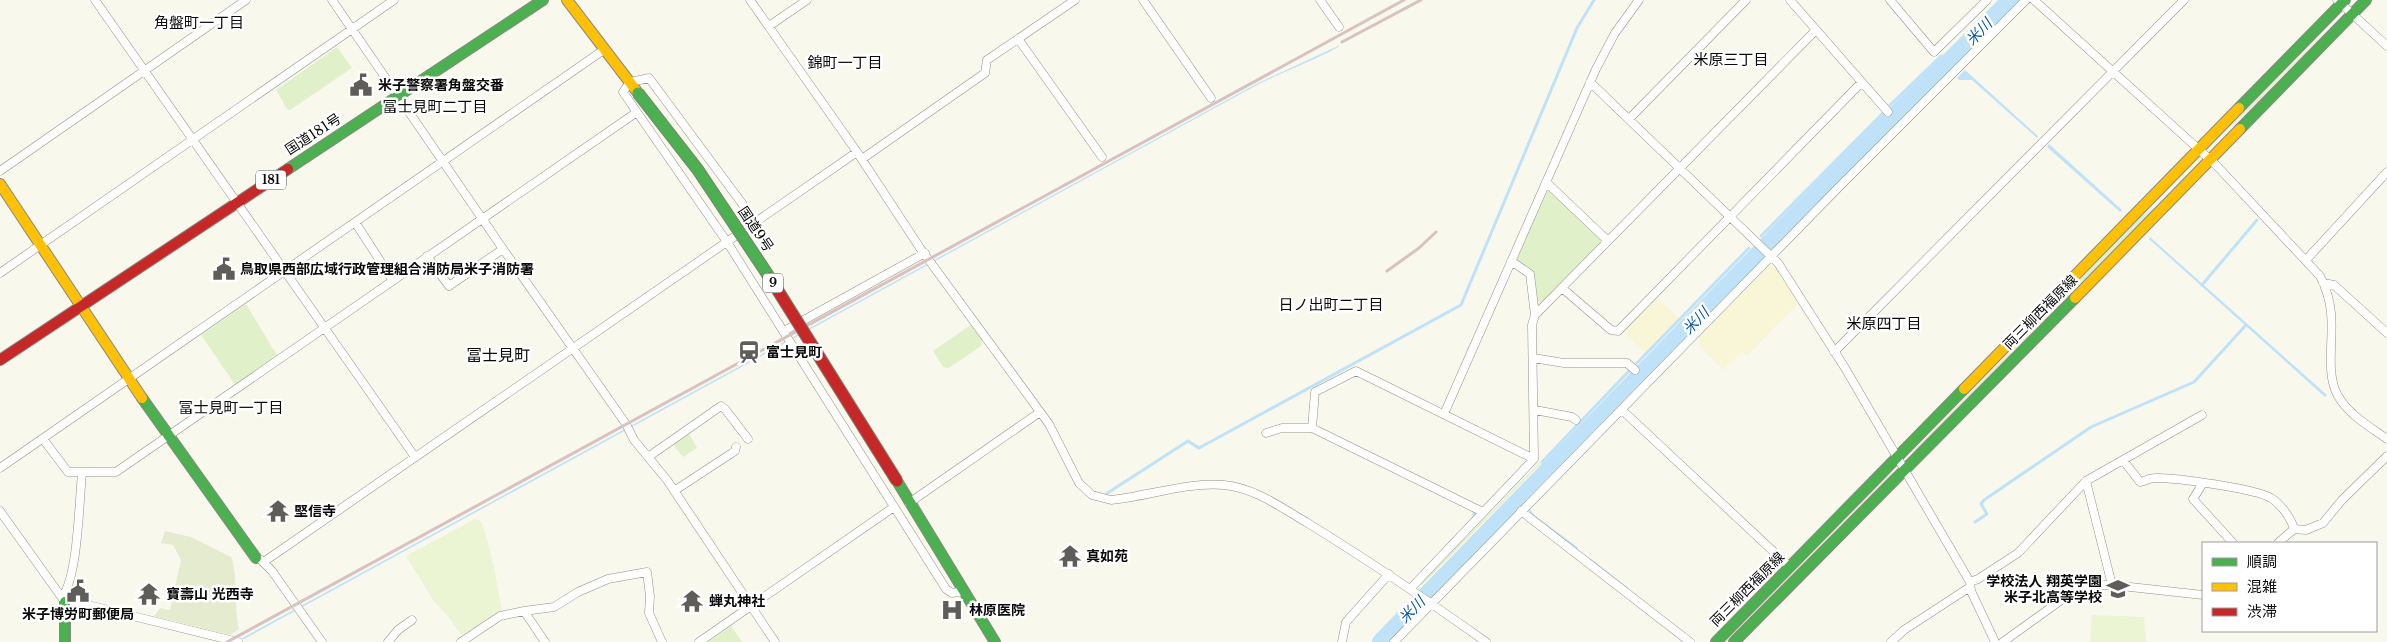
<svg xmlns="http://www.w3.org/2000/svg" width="2387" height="642" font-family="'Libre Baskerville','Noto Sans JP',serif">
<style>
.farmland{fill:#f8f6d6}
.green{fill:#e0f1ca}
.cemetery{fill:#e4ebcf}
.pitch{fill:#ebf5d4}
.water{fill:#bfe2f8}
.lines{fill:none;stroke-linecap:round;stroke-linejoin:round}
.stream{stroke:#bfe2f8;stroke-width:3}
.river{stroke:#bfe2f8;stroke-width:18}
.street-casing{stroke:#92918c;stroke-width:9}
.fast-casing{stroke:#888883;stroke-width:12}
.slow-casing{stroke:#888883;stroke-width:12}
.jam-casing{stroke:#888883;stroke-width:12}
.street{stroke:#fefefc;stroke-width:8}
.fast{stroke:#4caf50;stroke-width:10}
.slow{stroke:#ffc107;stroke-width:10}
.jam{stroke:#c62828;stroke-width:10}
.rail{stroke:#d7c2c0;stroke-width:3}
.fast-bridge-casing{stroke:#7f7e7a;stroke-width:13;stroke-linecap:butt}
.jam-bridge-casing{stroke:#7f7e7a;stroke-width:13;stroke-linecap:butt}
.fast-bridge{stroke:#4caf50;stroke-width:11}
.jam-bridge{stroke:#c62828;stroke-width:11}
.labels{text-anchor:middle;stroke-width:5;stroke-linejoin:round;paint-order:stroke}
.shield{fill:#fff;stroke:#545454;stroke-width:1}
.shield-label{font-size:12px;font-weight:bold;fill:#0a0a0a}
.poi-label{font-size:14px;font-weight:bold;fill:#0a0a0a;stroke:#fff;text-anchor:start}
.street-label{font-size:14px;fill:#0a0a0a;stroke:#fff}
.neighbourhood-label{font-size:15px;fill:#0a0a0a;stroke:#fff}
.water-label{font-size:15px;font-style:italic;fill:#0a5aa4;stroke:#fff}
.quarter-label{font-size:16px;fill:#0a0a0a;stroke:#fff}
</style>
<rect width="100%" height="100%" fill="#f9f8ed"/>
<path class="farmland" d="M 1771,264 L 1784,277 L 1798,304 L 1747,356 L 1742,352 L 1723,370 L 1700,347 L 1698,338 Z
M 1657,297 L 1681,320 L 1647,355 L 1623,332 Z"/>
<path class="green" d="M 2336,21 L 2261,98 L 2214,142 Z
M 337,47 L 352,68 L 290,110 L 287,109 L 276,90 Z
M 1547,190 L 1550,190 L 1601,239 L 1601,243 L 1542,302 L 1536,301 L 1534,273 L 1518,262 L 1517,258 Z
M 2158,205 L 1915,451 L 1912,452 L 2142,216 Z
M 246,304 L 278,357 L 236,386 L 201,335 Z
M 972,324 L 982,338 L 981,346 L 949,368 L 943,367 L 933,351 Z
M 1630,371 L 1630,372 L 1422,585 L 1420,584 Z
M 689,433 L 697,448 L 683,457 L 673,444 Z
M 1891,472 L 1893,474 L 1727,642 L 1723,642 Z
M 731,626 L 742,642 L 707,642 Z"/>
<path class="cemetery" d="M 165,531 L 191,537 L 231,557 C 238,574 234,608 239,629 L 230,635 L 154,616 L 160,608 L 170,610 L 181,560 L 173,545 L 161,543 Z"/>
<path class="pitch" d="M 475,519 L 481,521 C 492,551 497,581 502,612 L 495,614 L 465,634 L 460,634 L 450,619 L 433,600 L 406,556 Z
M 2092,615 L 2144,617 L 2146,642 L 2090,642 Z"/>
<path class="water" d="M 1340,45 C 1335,52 1271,77 1257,85 L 246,638 L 235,642 L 1258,83 Z
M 1965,70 L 2038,136 L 2037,138 L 1972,80 L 1959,80 L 1957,78 Z
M 2049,144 L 2122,210 L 2120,212 L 2047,147 Z
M 2150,237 L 2327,395 L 2325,397 L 2149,239 Z"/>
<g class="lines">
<path class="stream" d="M 1888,107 L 1941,56
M 1761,236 L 1884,112
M 2202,285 L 2257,220
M 1637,363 L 1749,248
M 1542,462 L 1629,371
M 1106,494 L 1188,441 L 1199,448 L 1461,305 L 1577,28 L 1594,0
M 1529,510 L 1533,516 L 1576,548
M 1474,518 L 1474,512
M 1975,522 L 1987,514 L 1981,504 L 1984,500 L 2091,427 L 2194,382 L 2246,325
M 1590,560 L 1627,589"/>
<path class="river" d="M 1381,642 L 1854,156 L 2011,0"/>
<defs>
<path id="street" d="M 95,0 L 415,457
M 332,0 L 503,249 L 626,424 L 634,440 L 667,480 L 775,642
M 750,0 L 857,152 L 920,248 L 1049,424 L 1079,483 L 1092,495 L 1111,500 C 1149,496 1186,482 1224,485 C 1255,488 1280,507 1306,522 C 1368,560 1427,600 1486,642
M 1143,0 L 1211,98
M 1320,0 L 1339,27
M 1790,0 L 1888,112
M 1890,0 L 1934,52 L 1987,0
M 2034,0 L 2216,165 L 2320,276 C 2326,288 2330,300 2331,313 C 2334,339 2325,373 2338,396 C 2349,415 2370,427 2387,439
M 2337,0 L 2387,46
M 769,26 L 807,0
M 1019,40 L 1102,157
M 1590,82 L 1778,263 L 1845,368 L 1970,582 L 1971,591 L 1995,642
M 1629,119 L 1746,0
M 862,159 L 985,73 L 987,60 L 1075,0
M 0,171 L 246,0
M 1546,182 L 1608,241
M 755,221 L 649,78 L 630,82 L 623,92 L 727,242 L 946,589 L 952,593 L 964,591
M 355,222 L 393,281
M 427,256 L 449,286 L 503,249
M 2306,260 L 2387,172
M 1511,261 L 1530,274 L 1535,315
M 0,273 L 394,0
M 2323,283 L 2334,285 L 2387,333
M 1562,288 L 1611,330 L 1618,331 L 1861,83
M 784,331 L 925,253
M 1834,352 L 2184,0
M 1533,358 L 1564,363 L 1627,363 L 1635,370
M 1535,410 L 1572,417 L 1576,420
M 1622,410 L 1790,567
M 1444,414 L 1596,69 L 1615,33 L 1639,0
M 1266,433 L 1282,428 L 1312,428
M 43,439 L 68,472 L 116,472 L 637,112
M 648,457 L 721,406 L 725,409 L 748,439
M 2123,460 L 2140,482 C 2145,481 2150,478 2155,478 C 2173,477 2257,489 2271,498 C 2281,504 2291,518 2294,529
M 0,468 L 605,49
M 2086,481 L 2112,585
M 2203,483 L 2193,499 L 2233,543
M 674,491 L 735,451 L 736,447
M 909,503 L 1040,412
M 0,511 L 65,602 L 76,602 L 238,642
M 1521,511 L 1690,642
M 1483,512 L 1312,428 L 1315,392 L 1356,371 L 1534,459
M 2278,543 L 2294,529 L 2306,530 L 2323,523 L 2342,500 L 2387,456
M 261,560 L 272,571 L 322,642
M 265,561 L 857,152
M 1970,582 L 1978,579 L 2018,553 L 2086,481 L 2202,415
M 1411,588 L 1534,459 L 1532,325 L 1535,315 L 1816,30
M 62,597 C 78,577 79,502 82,474
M 524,611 L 554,607 L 578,592 L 608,579 L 647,572 L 650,596 L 649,613 L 662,642
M 388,642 L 398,630 L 412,620
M 461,642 L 500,616 L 524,611 L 545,642
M 699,642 L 894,507
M 1342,642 L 1346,622 L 1389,574
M 1394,642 L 1838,188 L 2026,0
M 1891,642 L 1904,630 L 1970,587
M 2003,642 L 2082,585 L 2112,585 L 2203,595"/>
<path id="fast" d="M 2239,108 L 2345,0
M 2240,129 L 2366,0
M 288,169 L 543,0
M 142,398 L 256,558
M 897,481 L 995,642
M 65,602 L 65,642
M 1716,642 L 1964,389
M 1734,642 L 2075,298"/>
<path id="slow" d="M 567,0 L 638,93
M 0,184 L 142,398
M 2075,298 L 2240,129
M 1964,389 L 2239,108"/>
<path id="jam" d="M 0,360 L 288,169"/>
</defs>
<use href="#street" class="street-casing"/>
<use href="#fast" class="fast-casing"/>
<use href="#slow" class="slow-casing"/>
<use href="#jam" class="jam-casing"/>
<use href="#street" class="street"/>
<use href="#fast" class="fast"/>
<use href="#slow" class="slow"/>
<use href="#jam" class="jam"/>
<path class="rail" d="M 1342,42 L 1421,0
M 1387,271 L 1419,248 L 1436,232
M 227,642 L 1404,0"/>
<defs>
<path id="fast-bridge" d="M 638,93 L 698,170 L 770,278"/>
<path id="jam-bridge" d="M 770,278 L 897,481"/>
</defs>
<use href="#fast-bridge" class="fast-bridge-casing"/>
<use href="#jam-bridge" class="jam-bridge-casing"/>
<use href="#fast-bridge" class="fast-bridge"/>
<use href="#jam-bridge" class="jam-bridge"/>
</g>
<defs>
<symbol id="civic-bare" viewBox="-9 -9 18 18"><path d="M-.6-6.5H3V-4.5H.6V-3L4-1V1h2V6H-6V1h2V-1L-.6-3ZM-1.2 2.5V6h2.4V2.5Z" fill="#5e5d59" stroke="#fff" stroke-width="2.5" paint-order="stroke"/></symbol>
<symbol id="station-bare" viewBox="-9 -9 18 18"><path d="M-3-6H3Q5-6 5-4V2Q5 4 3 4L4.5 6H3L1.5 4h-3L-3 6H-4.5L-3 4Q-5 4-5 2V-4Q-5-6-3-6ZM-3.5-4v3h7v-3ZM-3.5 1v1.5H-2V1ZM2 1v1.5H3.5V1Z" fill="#5e5d59" stroke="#fff" stroke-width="2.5" paint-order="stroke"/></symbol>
<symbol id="temple-bare" viewBox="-9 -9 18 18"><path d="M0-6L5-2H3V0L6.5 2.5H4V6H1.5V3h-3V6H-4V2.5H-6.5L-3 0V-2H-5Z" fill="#5e5d59" stroke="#fff" stroke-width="2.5" paint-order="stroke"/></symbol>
<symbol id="school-bare" viewBox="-9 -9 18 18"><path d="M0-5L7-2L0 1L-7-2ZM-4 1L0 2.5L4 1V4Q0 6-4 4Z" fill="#5e5d59" stroke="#fff" stroke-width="2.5" paint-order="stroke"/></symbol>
<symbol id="hospital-bare" viewBox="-9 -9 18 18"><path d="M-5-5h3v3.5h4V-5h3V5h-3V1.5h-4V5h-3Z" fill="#5e5d59" stroke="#fff" stroke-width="2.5" paint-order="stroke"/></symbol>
</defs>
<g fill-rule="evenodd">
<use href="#civic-bare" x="345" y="69" width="32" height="32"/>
<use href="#civic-bare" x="208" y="253" width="32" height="32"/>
<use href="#station-bare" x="733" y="336" width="32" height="32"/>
<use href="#temple-bare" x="262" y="495" width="32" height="32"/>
<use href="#temple-bare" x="1054" y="540" width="32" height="32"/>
<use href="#school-bare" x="2102" y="573" width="32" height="32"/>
<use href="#civic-bare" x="62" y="575" width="32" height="32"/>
<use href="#temple-bare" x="133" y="578" width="32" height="32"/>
<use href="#temple-bare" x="676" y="585" width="32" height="32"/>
<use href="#hospital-bare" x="936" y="594" width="32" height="32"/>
</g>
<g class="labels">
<g class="shield">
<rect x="256" y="170.5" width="30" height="19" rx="4"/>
<rect x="763" y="273.5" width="20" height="19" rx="4"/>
</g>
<g class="shield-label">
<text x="271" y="184">181</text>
<text x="773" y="287">9</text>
</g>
<g class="poi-label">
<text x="378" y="90">米子警察署角盤交番</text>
<text x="240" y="274">鳥取県西部広域行政管理組合消防局米子消防署</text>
<text x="766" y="357">富士見町</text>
<text x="294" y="516">堅信寺</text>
<text x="1086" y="561">真如苑</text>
<text x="2102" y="586" text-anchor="end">学校法人 翔英学園<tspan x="2102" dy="16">米子北高等学校</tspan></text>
<text x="166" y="599">寶壽山 光西寺</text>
<text x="709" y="606">蝉丸神社</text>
<text x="969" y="615">林原医院</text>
<text x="78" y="619" text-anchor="middle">米子博労町郵便局</text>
</g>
<g class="street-label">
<text transform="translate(313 134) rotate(-33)" y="5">国道181号</text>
<text transform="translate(756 229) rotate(56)" y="5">国道9号</text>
<text transform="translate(2040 312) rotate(-45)" y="5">両三柳西福原線</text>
<text transform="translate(1747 589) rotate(-45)" y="5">両三柳西福原線</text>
</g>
<g class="neighbourhood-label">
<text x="199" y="28">角盤町一丁目</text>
<text x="1731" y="65">米原三丁目</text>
<text x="845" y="68">錦町一丁目</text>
<text x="435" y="112">冨士見町二丁目</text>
<text x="1331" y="310">日ノ出町二丁目</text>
<text x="1884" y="329">米原四丁目</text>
<text x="231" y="413">冨士見町一丁目</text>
</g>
<g class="water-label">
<text transform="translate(1979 32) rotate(-46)" y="5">米川</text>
<text transform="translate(1696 321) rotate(-46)" y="5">米川</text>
<text transform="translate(1412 610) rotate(-46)" y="5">米川</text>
</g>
<g class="quarter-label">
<text x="498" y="361">冨士見町</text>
</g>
</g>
<rect x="2202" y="542" width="175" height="90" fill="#ffffff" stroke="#9d9d9d"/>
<rect x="2212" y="558" width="25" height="8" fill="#4caf50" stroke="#9d9d9d"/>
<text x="2247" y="567" font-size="15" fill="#0a0a0a">順調</text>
<rect x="2212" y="583" width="25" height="8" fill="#ffc107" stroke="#9d9d9d"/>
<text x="2247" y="592" font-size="15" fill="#0a0a0a">混雑</text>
<rect x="2212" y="608" width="25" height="8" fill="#c62828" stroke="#9d9d9d"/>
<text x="2247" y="617" font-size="15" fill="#0a0a0a">渋滞</text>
</svg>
